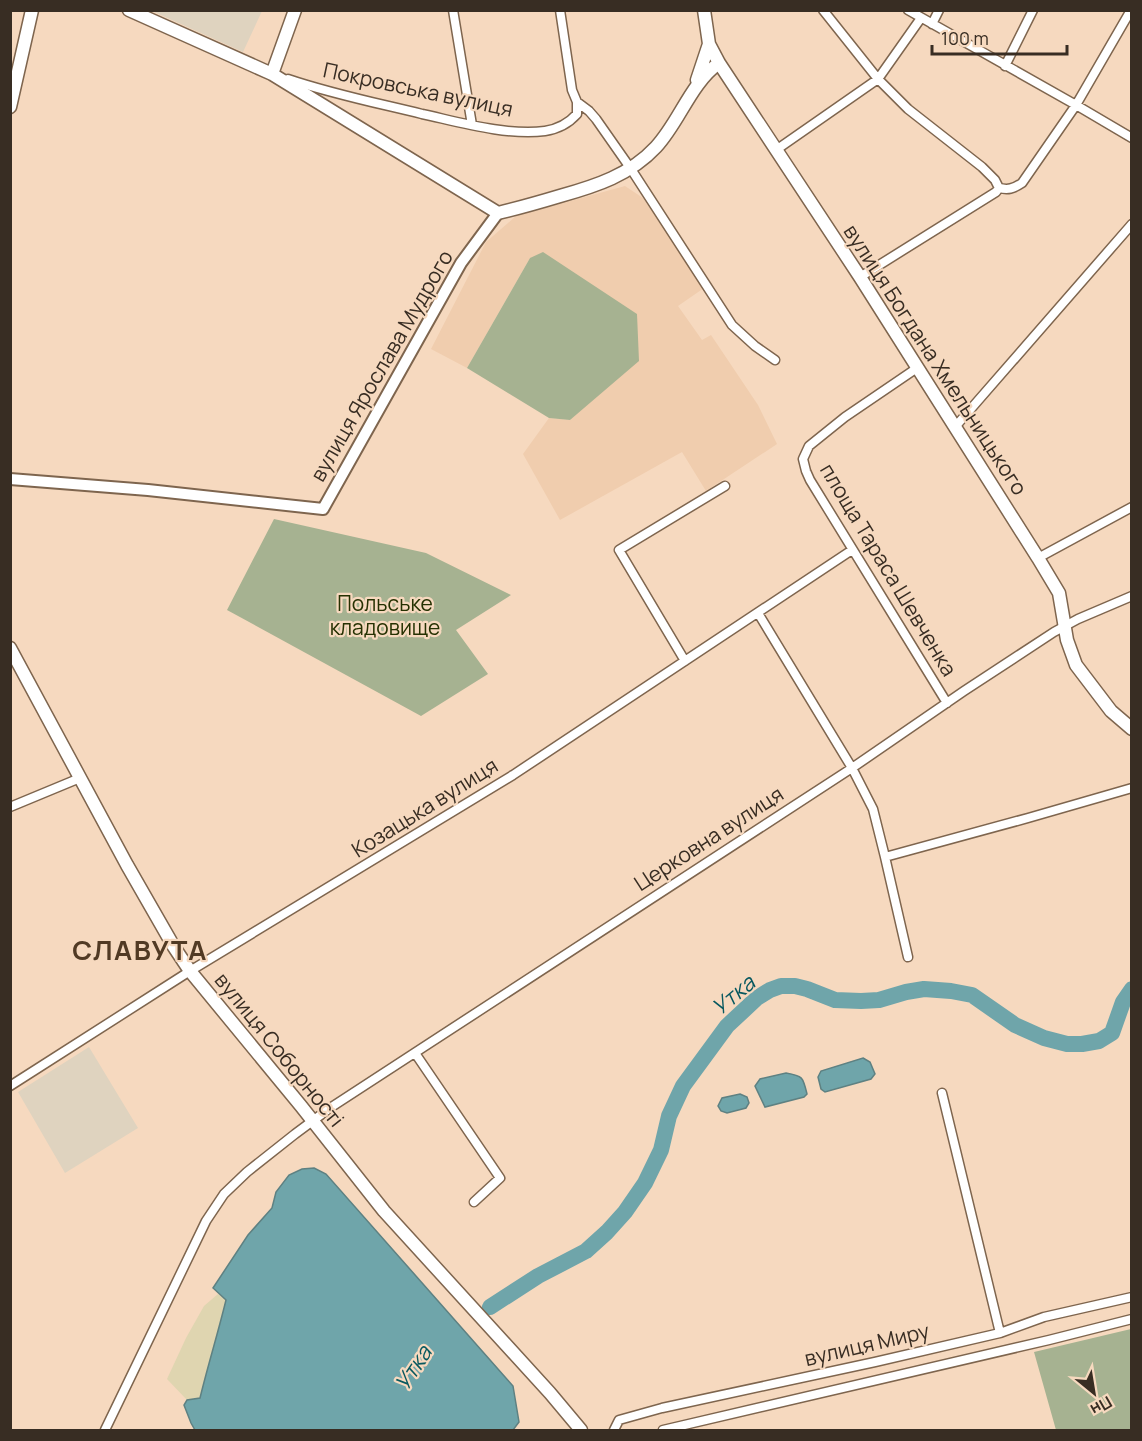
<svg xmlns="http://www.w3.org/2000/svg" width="1142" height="1441" font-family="Manrope,sans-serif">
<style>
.built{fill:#f0cdae}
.education{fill:#dfd3bf}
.green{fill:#a6b291}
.sand{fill:#dfd5b0}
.water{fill:#6fa5aa;stroke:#5e8182;stroke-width:1.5}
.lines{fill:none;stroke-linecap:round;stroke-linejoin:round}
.river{stroke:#6fa5aa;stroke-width:16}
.minor-casing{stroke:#7e654e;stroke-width:11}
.tertiary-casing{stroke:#7e654e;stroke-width:14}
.secondary-casing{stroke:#7e654e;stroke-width:15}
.minor{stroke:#fff;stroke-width:8}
.tertiary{stroke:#fff;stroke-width:10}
.secondary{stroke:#fff;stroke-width:12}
.labels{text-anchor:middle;stroke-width:4.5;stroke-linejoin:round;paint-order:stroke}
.street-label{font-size:21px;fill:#382d23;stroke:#f6d9bf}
.park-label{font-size:21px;fill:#253102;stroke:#f6d9bf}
.water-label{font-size:22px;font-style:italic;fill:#07585f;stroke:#f6d9bf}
.district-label{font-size:27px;font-weight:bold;letter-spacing:1.5px;fill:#513a24;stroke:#f6d9bf}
</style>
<rect width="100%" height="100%" fill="#f6d9bf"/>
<path class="built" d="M 625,186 L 643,198 L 704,288 L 678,306 L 702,340 L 711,335 L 758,405 L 777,444 L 706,491 L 682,452 L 560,520 L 523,454 L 549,418 L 571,420 L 530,258 L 467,368 L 431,349 L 486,242 L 516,216 Z"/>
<path class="education" d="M 152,11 L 262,10 L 262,11 L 243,52 Z
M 89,1047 L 138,1128 L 65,1173 L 18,1092 Z"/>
<path class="green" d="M 543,252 L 637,314 L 639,361 L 570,420 L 549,418 L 467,368 L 530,258 Z
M 274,519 L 426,553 L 511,595 L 456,630 L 488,674 L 421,716 L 227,610 Z
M 1131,1329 L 1131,1430 L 1056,1430 L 1034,1352 Z"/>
<path class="sand" d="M 218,1294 L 226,1300 L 200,1398 L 187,1400 L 167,1379 L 186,1338 L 204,1306 Z"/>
<path class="water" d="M 863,1058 L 870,1062 L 875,1074 L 871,1079 L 825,1092 L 821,1089 L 818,1077 L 821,1071 Z
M 786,1073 C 803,1076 803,1077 807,1094 L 804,1097 L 765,1107 L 755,1086 L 760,1079 Z
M 740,1094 L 747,1097 L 749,1103 L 746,1108 L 727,1113 L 721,1111 L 718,1106 L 722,1098 Z
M 314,1168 L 326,1174 L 513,1386 L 519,1422 L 513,1430 L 195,1430 L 191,1423 L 184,1405 L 187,1400 L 200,1398 C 208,1365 218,1333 226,1300 L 213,1288 L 248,1235 L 272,1208 L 276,1192 L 289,1175 L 302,1169 Z"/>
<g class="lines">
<path class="river" d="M 490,1307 L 538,1276 L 586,1251 L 607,1232 L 625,1212 L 645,1183 L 661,1150 L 669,1116 L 683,1086 L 727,1026 L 757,998 L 770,990 L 781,986 L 795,986 L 807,989 L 835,1000 L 861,1001 L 879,1000 L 906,992 L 924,989 L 951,991 L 972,995 L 1015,1025 L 1044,1038 L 1067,1044 L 1082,1044 L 1099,1041 L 1112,1033 L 1123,1002 L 1132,989"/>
<defs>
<path id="minor" d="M 453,10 L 472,125
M 560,10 L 572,90 L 577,102 L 589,111 L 596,119 L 631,169 L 732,325 L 755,346 L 775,360
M 823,10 L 878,79 L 908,109 L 982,167 L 995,180 L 999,188 L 996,192 L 860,277
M 908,10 L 1076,105 L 1132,138
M 932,24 L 939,10
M 1005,66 L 1033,10
M 288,79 C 332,94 377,103 422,114 C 459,122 507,136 545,131 C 558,129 568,124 577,114 L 577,102
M 776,150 L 878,79 L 921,18
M 999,188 C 1008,190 1013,189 1022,183 L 1076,105 L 1131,10
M 917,368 L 845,417 L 809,446 L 803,459 L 806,471 L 810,480 L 947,703
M 955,427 L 1132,224
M 1038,558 L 1132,507
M 758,613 L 852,768 L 873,809 L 885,857 L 1028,818 L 1132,788
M 685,661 L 619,550 L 725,486
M 10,807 L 80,778
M 885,857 L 908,957
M 415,1053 L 500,1178 L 474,1202
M 10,1086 L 190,971 L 513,775 L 852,550
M 942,1093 L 1000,1333
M 105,1430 L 206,1221 L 224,1194 L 247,1172 L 295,1134 L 330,1108 L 852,768 L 964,691 L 1054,632 L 1078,619 L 1132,596
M 614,1430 L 619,1420 L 662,1408 L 875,1362 L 1000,1333 L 1044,1317 L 1132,1297
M 663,1430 L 1049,1340 L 1132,1319"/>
<path id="tertiary" d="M 10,479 L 148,490 L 323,509 L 461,263 L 498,213"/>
<path id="secondary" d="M 129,10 L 272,74 L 498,213 C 519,208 540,202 560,196 C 596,186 630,175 656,147 C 680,121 690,84 719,63
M 704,10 L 709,44 L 719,63 L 860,277 L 1038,558 L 1059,593 L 1067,640 L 1076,665 L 1111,711 L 1132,729
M 272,74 L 295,10
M 697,80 L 709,44
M 10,107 L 32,10
M 10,648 L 127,865 L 174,947 L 190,971 L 301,1106 L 384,1211 L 550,1393 L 581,1430"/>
</defs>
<use href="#minor" class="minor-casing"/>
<use href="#tertiary" class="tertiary-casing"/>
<use href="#secondary" class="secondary-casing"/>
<use href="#minor" class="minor"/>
<use href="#tertiary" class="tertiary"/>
<use href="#secondary" class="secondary"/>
</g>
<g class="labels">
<g class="street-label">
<text transform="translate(418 90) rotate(12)" y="7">Покровська вулиця</text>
<text transform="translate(935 360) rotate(57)" y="7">вулиця Богдана Хмельницького</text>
<text transform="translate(382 366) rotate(-60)" y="7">вулиця Ярослава Мудрого</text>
<text transform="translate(888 570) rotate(59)" y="7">площа Тараса Шевченка</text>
<text transform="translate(425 808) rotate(-32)" y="7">Козацька вулиця</text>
<text transform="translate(709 839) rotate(-33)" y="7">Церковна вулиця</text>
<text transform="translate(279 1050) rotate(51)" y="7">вулиця Соборності</text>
<text transform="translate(867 1345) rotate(-13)" y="7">вулиця Миру</text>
</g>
<g class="park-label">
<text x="385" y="611">Польське<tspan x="385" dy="24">кладовище</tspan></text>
</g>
<g class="water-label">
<text transform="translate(733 995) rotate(-40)" y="8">Утка</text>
<text transform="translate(413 1368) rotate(-57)" y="8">Утка</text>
</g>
<g class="district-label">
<text x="140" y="960">СЛАВУТА</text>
</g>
</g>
<rect width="1142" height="1441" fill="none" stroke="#382d23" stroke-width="24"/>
<g transform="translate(1094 1393) rotate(150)" stroke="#f6d9bf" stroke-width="4.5" paint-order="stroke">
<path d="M0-4.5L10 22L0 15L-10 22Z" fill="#382d23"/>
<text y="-9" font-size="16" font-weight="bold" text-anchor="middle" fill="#382d23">Пн</text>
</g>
<path d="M932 45v9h135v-9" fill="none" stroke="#382d23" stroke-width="3"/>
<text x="941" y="45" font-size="18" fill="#382d23" stroke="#f6d9bf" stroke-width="4.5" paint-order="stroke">100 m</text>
</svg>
